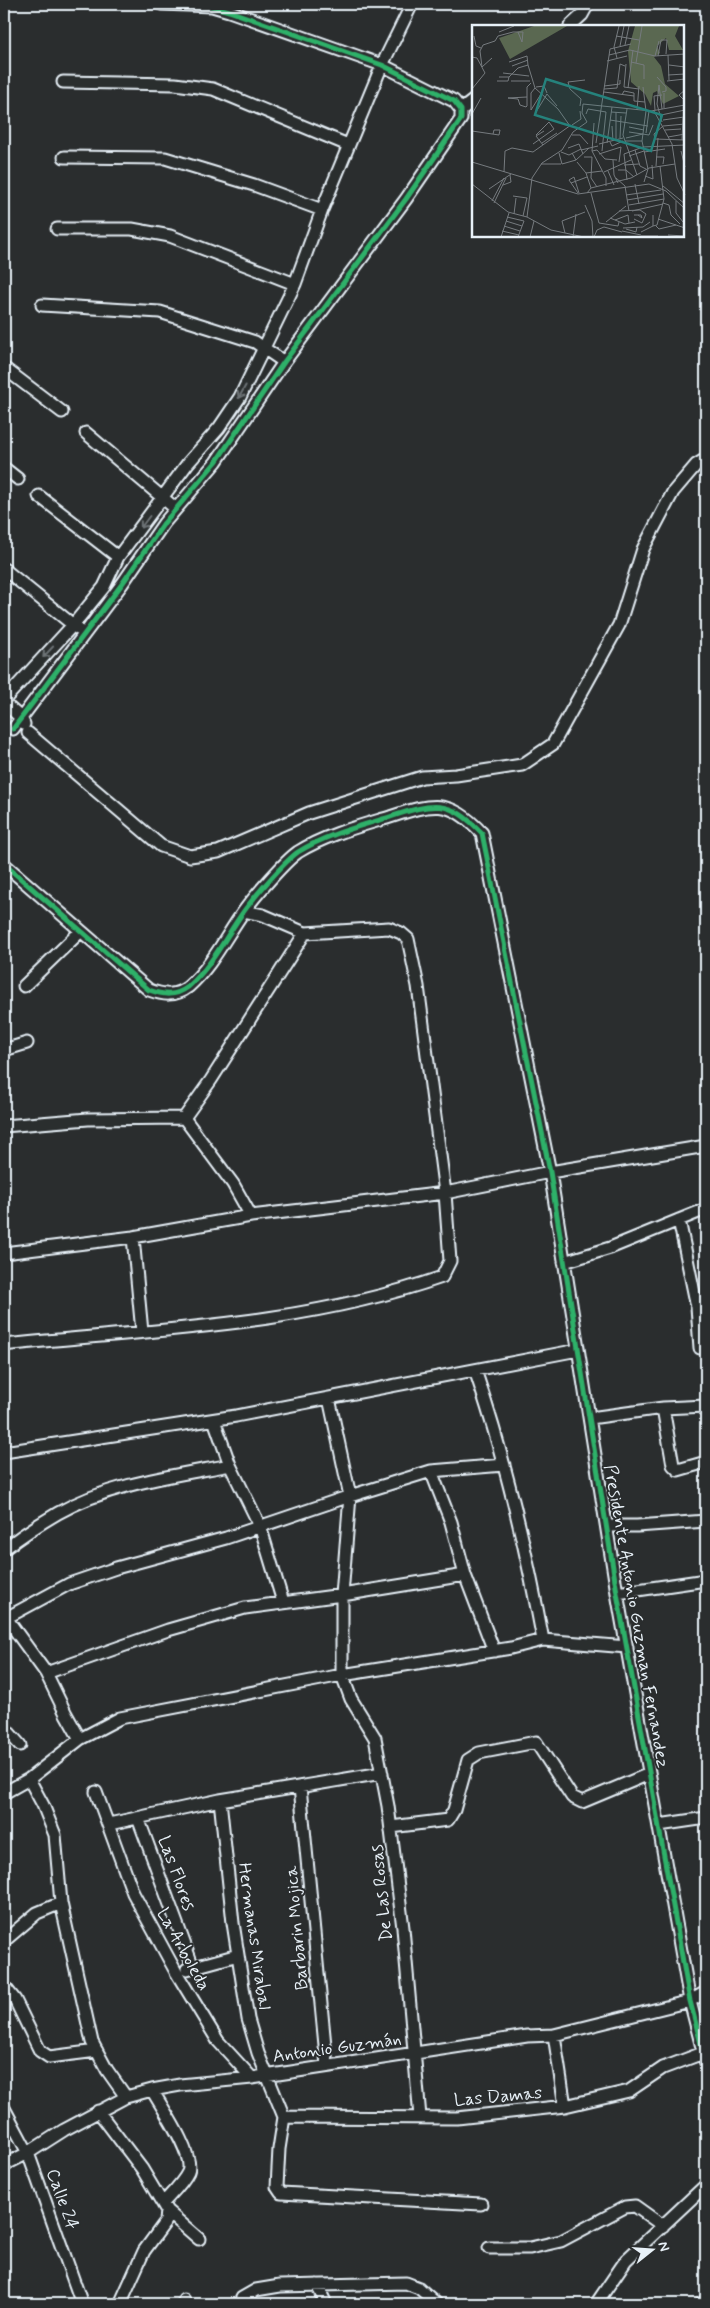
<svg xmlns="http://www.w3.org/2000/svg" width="710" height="2308" font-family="Mynerve,sans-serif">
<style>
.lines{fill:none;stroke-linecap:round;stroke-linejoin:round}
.minor-casing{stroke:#e8f1f8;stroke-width:15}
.minor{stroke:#2a2d2e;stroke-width:11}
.cycleway-casing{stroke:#2a2d2e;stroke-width:8}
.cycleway{stroke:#2db169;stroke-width:5}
.oneway{stroke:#6c7275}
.labels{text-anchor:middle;stroke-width:4;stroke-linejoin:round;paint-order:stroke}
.street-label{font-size:18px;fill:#e8f1f8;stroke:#2a2d2e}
.inset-road{fill:none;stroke:#767b7f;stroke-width:1}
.view{fill:#25827c;fill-opacity:0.15;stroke:#25827c;stroke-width:2.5}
.inset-edge{fill:none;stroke:#e8f1f8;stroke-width:2.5}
</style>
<rect width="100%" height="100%" fill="#2a2d2e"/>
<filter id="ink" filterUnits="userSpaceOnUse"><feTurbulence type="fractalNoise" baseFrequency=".02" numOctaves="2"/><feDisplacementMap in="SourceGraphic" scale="10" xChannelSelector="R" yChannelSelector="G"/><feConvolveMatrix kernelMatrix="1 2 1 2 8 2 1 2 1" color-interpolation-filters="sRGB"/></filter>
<g filter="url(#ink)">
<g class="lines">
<defs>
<path id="minor" d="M 570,26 L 582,15 L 588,4
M 63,82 L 175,84 L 213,89 L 348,145
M 461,110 L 474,100
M 64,157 L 165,158 L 254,185 L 322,210
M 57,229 L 132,229 L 170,236 L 295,284
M 42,305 L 160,312 L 255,342 L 284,362
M 4,368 L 62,412
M 86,433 L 176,509
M 4,468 L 18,479
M 39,496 L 118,557
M 4,569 L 78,629
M 4,700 L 73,625 L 104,587 L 118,557 L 188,463 L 219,428 L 240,397 L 295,284 L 322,210 L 382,65 L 412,4
M 4,703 L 21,718 L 24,724
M 13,729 L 122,584 L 164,523 L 216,462 L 284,362 L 406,199 L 461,119 L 461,110 L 454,101 L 382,65 L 229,11 L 212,6 L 161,4
M 28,733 L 161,846 L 190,856 L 218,852 L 309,813 L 422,777 L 456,775 L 522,765 L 553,744 L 619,625 L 643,549 L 673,492 L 696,465 L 706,459
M 4,864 L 149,990 C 163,995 175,997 188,987 C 212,966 226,936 244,911 C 254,897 285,861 298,852 C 325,835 360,826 390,817 C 433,803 449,798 482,833 L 550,1172 L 617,1593 L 690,2001 L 706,2063
M 24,986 L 81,931
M 4,1050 L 27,1043
M 184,1118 L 211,1080 L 305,933 L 263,915 L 244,911
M 184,1118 L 233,1184 L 251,1216
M 4,1126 L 88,1119 L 184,1118
M 679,1220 L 697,1307 L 700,1348
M 133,1237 L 142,1332
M 4,1253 L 133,1237 L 251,1216 L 445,1193 L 550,1172 L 706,1146
M 564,1262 L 610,1248 L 706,1209
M 4,1345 C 150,1330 302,1326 442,1277 L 450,1261 L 445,1193 L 418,986 L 408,939 L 401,933 L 389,928 L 305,933
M 475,1370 C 505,1458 526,1548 543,1640
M 329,1398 L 350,1496 L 342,1595 L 342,1675 L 351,1699 L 375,1738 L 388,1806 L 403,1928 L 420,2117
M 663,1408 L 673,1465 L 678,1470 L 706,1462
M 590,1418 L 663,1408 L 706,1406
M 214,1420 L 230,1465 L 260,1526 L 283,1602
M 4,1452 L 236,1416 L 578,1350
M 431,1471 L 451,1522 L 465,1575 L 494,1651
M 608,1526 L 637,1526 L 706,1521
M 4,1549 C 21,1536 39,1524 58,1513 C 109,1484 172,1476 230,1465
M 617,1593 L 706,1580
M 4,1615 L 46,1673 L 66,1714 L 80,1739
M 6,1618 L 69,1584 L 116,1568 L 226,1538 L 350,1496 L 431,1471 L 504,1465
M 46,1673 L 168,1630 L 245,1608 L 342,1595 L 465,1575
M 4,1727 L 20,1745
M 29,1779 L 43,1805 L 55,1835 L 61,1903 L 92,2042 L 107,2070 L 126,2097
M 300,1787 L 327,2066
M 96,1792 L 133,1893 L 176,1972 L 218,2041 L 252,2078
M 4,1793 L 29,1779 L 80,1739 L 120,1718 L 342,1675 L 511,1648 L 543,1640 L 627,1647
M 220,1800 L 233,1923 L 248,2019 L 258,2053 L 284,2117 L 279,2149 L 277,2187 L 281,2193 L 481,2204
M 138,1818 L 193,1967
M 109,1824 L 220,1800 L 382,1773
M 659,1825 L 706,1818
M 391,1827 L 448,1820 L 454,1810 L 468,1760 L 479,1753 L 536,1742 L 572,1797 L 582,1802 L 649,1774
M 4,1941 L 37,1913 L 61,1903
M 187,1969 L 238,1955
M 4,1986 L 15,2000 L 40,2051 L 49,2057 L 97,2051
M 554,2035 L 565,2106
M 152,2090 C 161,2106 195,2155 188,2172 C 183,2183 171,2194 163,2203
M 4,2108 L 28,2153 L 82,2304
M 98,2111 L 142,2169 L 167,2211 L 166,2221 L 144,2251 L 120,2304
M 284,2117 L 457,2118 L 565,2106 L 629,2091 L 663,2068 L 703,2053
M 4,2165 L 28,2153 L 64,2130 L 126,2097 L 152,2090 L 180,2085 L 252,2078 L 527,2036 L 554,2035 L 690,2001 L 706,1992
M 167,2211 L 199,2239
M 489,2248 L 530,2248 L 561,2241 L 625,2207 L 635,2206 L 663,2226
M 317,2285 L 326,2304
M 184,2300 L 184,2304
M 239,2304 L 242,2298 L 256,2290 L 280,2286 L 406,2283 L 419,2288 L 437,2304
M 596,2304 L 626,2260 L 706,2185
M 701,2304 L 706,2300"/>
</defs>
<use href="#minor" class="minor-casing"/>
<use href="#minor" class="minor"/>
<defs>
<path id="cycleway" d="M 13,729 L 122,584 L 164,523 L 216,462 L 284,362 L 406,199 L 461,119 L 461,110 L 454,101 L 382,65 L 229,11 L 212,6 L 161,4
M 4,864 L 149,990 C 163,995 175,997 188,987 C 212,966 226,936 244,911 C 254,897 285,861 298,852 C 325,835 360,826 390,817 C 433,803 449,798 482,833 L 550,1172 L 617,1593 L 690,2001 L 706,2063"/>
</defs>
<use href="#cycleway" class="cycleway-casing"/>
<use href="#cycleway" class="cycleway"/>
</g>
<defs><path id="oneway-shaft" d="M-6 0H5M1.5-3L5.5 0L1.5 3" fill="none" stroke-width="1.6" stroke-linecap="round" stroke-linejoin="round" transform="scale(1.25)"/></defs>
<g class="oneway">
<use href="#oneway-shaft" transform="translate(242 392) rotate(119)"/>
<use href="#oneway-shaft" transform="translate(145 522) rotate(127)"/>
<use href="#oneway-shaft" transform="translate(48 652) rotate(133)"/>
</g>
</g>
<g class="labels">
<g class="street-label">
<text transform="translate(637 1616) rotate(80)" y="6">Presidente Antonio Guzman Fernandez</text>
<text transform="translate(177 1873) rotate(70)" y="6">Las Flores</text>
<text transform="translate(381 1893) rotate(-96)" y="6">De Las Rosas</text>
<text transform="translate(296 1928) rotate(-95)" y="6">Barbarin Mojica</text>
<text transform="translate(255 1936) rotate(82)" y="6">Hermanas Mirabal</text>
<text transform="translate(184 1949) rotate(61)" y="6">La Arboleda</text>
<text transform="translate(337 2047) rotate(-8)" y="6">Antonio Guzmán</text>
<text transform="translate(498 2096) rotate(-5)" y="6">Las Damas</text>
<text transform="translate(63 2199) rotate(70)" y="6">Calle 24</text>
</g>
</g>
<g transform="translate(472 25)">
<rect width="212" height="212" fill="#2a2d2e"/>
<path d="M 62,1 L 95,1 L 38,34 L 27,13 ZM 163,1 L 207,1 L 203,11 L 211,25 L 197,25 L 194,13 L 185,21 L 188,28 L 182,32 L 189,41 L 193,59 L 207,71 L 191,79 L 185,66 L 181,68 L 179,81 L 173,69 L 159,57 L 156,26 Z" fill="#5a6851"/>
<path class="inset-road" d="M 27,7 L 42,1M 2,11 L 4,21 L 9,23M 144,11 L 167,15M 153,20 L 157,1M 148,21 L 152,1M 137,30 L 158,25 L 183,31 L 213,29M 196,30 L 197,55M 183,31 L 187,16M 186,31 L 189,15 L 195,15 L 194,29M 0,32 L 5,33 L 13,48 L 0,64M 20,33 L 10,42 L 8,26 L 11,20 L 23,16 L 26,11 L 41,7 L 51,7 L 50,17 L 46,7M 145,33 L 142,22 L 147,1M 135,36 L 155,31M 37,37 L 55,31 L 56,40M 159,37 L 172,40 L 172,54M 164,38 L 170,1M 154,39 L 152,62 L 167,64M 197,40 L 213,42M 40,41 L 56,35M 31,48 L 57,51M 196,50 L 213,49M 27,52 L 37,52 L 46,43 L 56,40 L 63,63M 185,52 L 194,62 L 194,66 L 190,67M 25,56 L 36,56 L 37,52M 39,56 L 58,56M 195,56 L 213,54M 187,60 L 185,79 L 190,97M 187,60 L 190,84M 132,61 L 148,59 L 148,55M 64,62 L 72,61 L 75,68M 171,62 L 174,86 L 170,116 L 176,144 L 172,157M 156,63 L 161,25M 132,64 L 145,63 L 148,39 L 153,41M 213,65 L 207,70 L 213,76M 132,67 L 162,71M 69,69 L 59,85 L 59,68 L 63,63 L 86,84 L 98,101M 150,70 L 152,66 L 162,68 L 162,71M 162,71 L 162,76 L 173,77M 55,72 L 36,73 L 46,74 L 48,80 L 54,82 L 55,81 L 55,62 L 59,58M 108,81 L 109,74 L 98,64 L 96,57 L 113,55M 192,83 L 192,68M 155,84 L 151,110 L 165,150M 165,85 L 167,61M 183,85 L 182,71 L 190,70M 182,86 L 200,119 L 205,153 L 213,170M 64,87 L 75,69 L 85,81M 139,87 L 154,88M 144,87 L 144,115M 0,89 L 9,73M 114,89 L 116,84 L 134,87 L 130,126M 189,90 L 213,85M 138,95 L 176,101M 191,95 L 212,92M 122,98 L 120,126 L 134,153 L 134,161M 100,100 L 109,94 L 108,86M 140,101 L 141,116M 157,102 L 172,105M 193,105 L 209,104M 0,106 L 27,110 L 28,105 L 22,105 L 21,109M 157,107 L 177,110 L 181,100M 174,108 L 177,86M 182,109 L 183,114 L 213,115M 182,109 L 191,101 L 213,99M 64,110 L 77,97 L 82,104M 100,110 L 108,110 L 116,119M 196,112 L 213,109M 148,113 L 149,91M 154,113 L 171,109M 210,115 L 211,93M 153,116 L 170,116M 138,117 L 140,121 L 151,116M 70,118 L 85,108M 124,118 L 138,24 L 159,19M 135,118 L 140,82M 61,119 L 82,104M 127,119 L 151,113M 71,120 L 64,111 L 72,106M 96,123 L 107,119 L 111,129M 109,125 L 126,121M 163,125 L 168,141 L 174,144M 120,126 L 125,125 L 133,134 L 145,135M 209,126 L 213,142M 89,127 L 97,130 L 109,124M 172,127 L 193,124M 87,128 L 90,139 L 104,135 L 100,128M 127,129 L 149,122 L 147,137M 157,131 L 172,126M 112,132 L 120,132 L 119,153 L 125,162M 184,132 L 192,132 L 191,139M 104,135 L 117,123M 141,135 L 142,150 L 146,158M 0,137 L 106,169 L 177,159 L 194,166 L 213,184M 105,137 L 114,148 L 119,163M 69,139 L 89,139M 152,140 L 167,139M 184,141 L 186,113M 146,145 L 154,145 L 162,152M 136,146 L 142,160M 32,147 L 33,126 L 40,123 L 61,127 L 99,100M 132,147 L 159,135M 114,148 L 130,146M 173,151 L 181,154 L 180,140M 144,153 L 153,161 L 157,186M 155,155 L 152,129 L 171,122 L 213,120M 99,158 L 115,152M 0,159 L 36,187 L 55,192 L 79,205 L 112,212M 163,159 L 167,179M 31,160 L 39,157 L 38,150M 191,161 L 213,179M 17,164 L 39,149M 106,168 L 97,155 L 102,152 L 107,168M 115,168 L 119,163 L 159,153 L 177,143 L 203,139M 119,168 L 127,198 L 146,201 L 147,197M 154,170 L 189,165M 41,171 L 55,173 L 51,191M 155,175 L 191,169M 20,176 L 32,153M 204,176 L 204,188 L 211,197M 22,178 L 34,153M 191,178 L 197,180 L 199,190 L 208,199M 113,180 L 120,196 L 121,212M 157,180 L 192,174M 147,186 L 168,185 L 174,189 L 170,198 L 162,194M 160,186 L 191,179M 42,189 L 44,173M 162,190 L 169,190 L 170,193 L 166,190M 35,192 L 52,196 L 46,212M 55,192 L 60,153 L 70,138 L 90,125 L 101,107 L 115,97 L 110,88 L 111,79 L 179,86 L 213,80M 138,193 L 153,199 L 163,197M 186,194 L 213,203M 143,195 L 156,190 L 157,198M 34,196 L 50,201M 134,197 L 154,181M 32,201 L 48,206M 181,201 L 185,200 L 192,174 L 188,141M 184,201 L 187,204 L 204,200M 151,203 L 171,202 L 178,197M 154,204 L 164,207 L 165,202M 30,206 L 47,210M 150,206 L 169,210M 169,207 L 181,201 L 181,190M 93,208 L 90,196 L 113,187M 196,210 L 213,211M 169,211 L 186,211M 29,212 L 37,188M 58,212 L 62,196M 101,212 L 104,189M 122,212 L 125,205 L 132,202 L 150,207M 122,212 L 140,212"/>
<path class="view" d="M 74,54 L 190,90 L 179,126 L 63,90 Z"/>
<rect width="212" height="212" class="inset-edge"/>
</g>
<rect width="710" height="2308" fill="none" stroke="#2a2d2e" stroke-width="20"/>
<rect x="10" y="10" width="690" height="2288" fill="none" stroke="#e8f1f8" stroke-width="2" filter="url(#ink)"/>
<g transform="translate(652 2250) rotate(73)" stroke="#2a2d2e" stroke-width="4" paint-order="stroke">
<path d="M0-4L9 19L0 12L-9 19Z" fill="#e8f1f8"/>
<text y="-8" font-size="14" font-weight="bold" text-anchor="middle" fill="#e8f1f8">N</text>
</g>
</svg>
